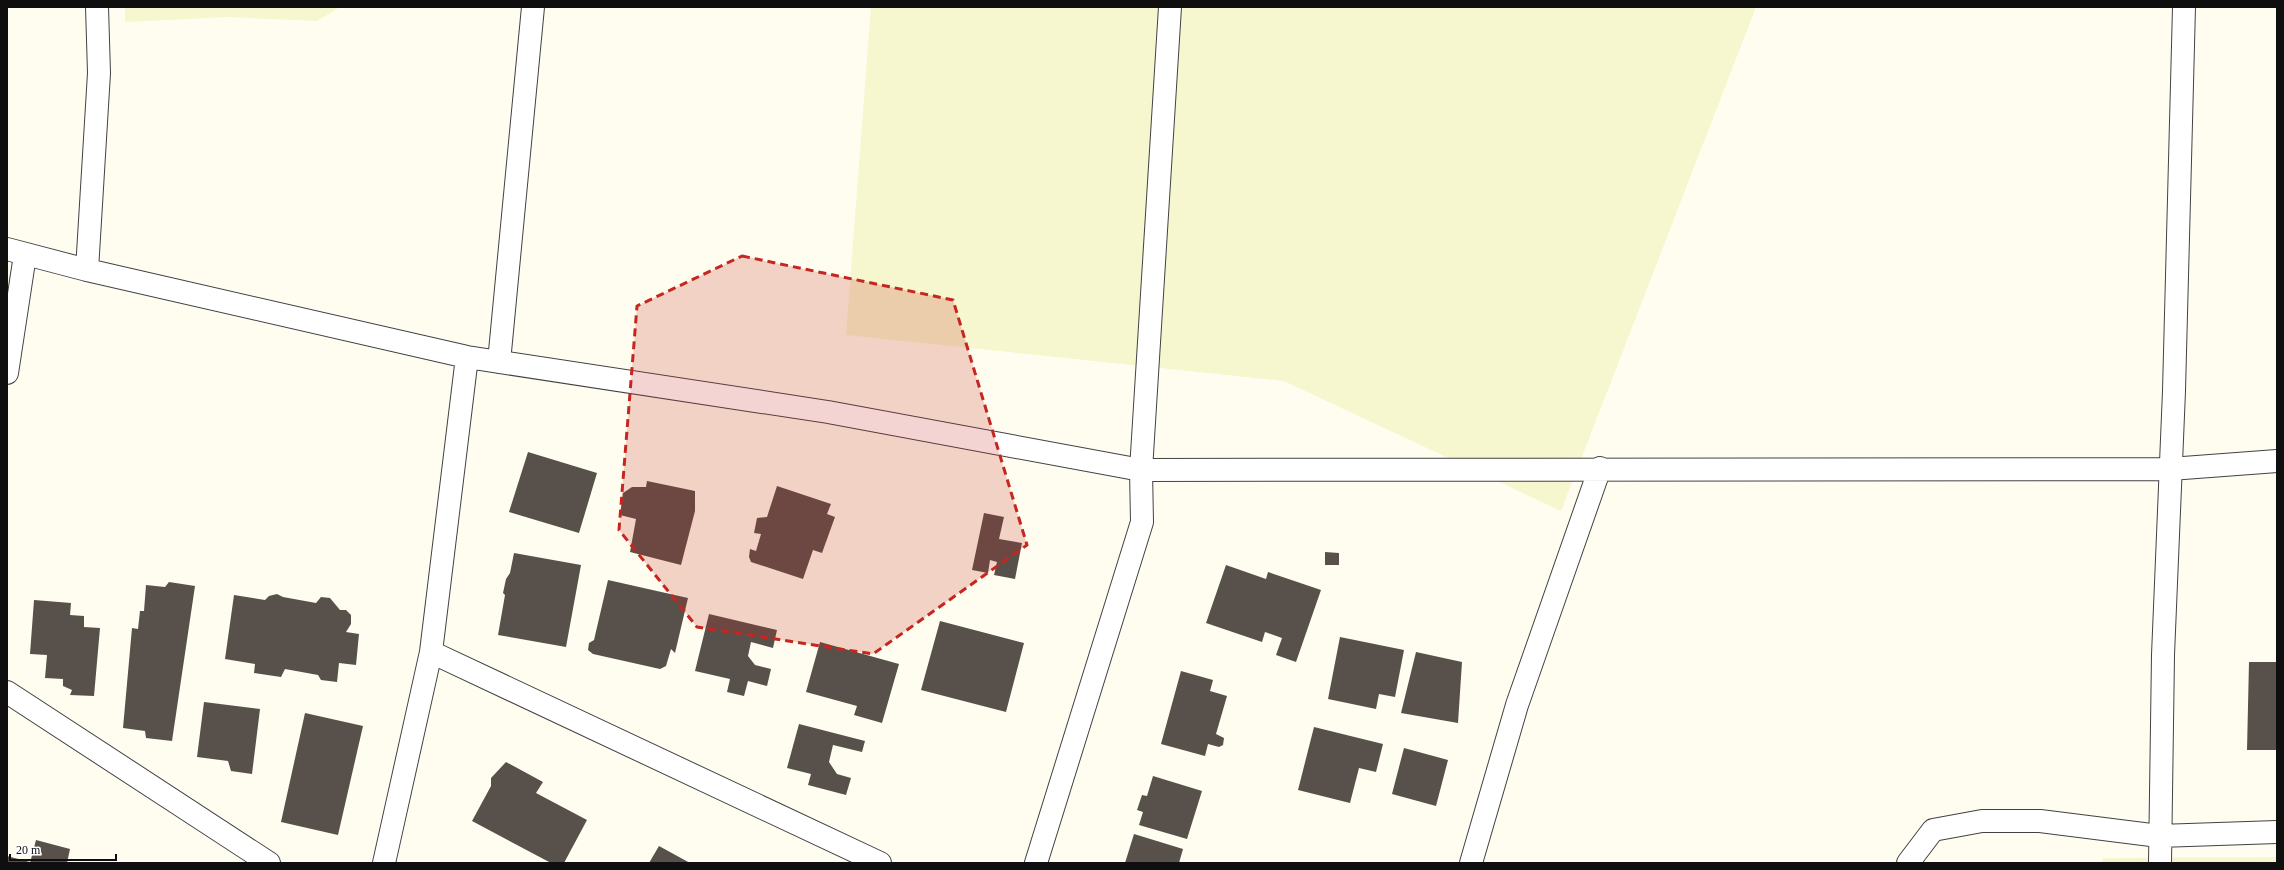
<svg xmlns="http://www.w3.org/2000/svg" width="2284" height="870" font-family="'Times New Roman',serif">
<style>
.farmland{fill:#f6f6cf}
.building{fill:#58514b}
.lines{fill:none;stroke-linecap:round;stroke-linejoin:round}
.minor-casing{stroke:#424242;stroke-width:24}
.minor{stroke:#fff;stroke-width:22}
.marked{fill:#c52620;fill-opacity:0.2;stroke:#c52620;stroke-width:3;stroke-dasharray:8 5;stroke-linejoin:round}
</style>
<rect width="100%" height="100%" fill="#fffdf0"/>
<path class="farmland" d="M 125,7 L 340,7 L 317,21 L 227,17 L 125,22 Z
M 871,7 L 1756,7 L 1561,511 L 1284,381 L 846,335 Z
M 2277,857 L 2277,863 L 2102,863 L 2103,858 Z"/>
<path class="building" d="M 528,452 L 597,473 L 579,533 L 509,512 Z
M 647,481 L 695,491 L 695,511 L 681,565 L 630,552 L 636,519 L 620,515 L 623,493 L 632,487 L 646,487 Z
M 777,486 L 831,504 L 827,514 L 835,517 L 822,553 L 813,550 L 803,579 L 751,562 L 749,557 L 750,549 L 756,551 L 761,534 L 754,533 L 757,518 L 767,517 Z
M 984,513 L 1004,517 L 999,539 L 1022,543 L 1015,579 L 994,575 L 997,562 L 990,560 L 988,573 L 972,570 Z
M 1325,552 L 1339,553 L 1339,565 L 1325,565 Z
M 514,553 L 581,565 L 566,647 L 498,635 L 505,595 L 503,593 L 506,579 L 510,573 Z
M 1226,565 L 1266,579 L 1268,572 L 1321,590 L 1296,662 L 1276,655 L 1282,638 L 1265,632 L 1262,642 L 1206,623 Z
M 608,580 L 688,598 L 675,653 L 671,649 L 666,666 L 660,669 L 593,654 L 588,650 L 589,643 L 594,640 Z
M 169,582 L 195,586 L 172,741 L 146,738 L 145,731 L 123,728 L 132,628 L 138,629 L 140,611 L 144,611 L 146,585 L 165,587 Z
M 277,594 L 283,597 L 316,603 L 321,597 L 330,598 L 340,610 L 346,610 L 351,615 L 351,624 L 346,632 L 359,634 L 356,665 L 339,663 L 337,682 L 321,680 L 318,675 L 285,669 L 281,677 L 254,673 L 255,664 L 225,659 L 234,595 L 265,600 L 269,596 Z
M 34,600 L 71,603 L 70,615 L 84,616 L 84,627 L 100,628 L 94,696 L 70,695 L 72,690 L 63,686 L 63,679 L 45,678 L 47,655 L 30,654 Z
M 709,614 L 777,630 L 773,648 L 751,642 L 748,656 L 755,665 L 771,669 L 767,686 L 748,681 L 744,696 L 727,692 L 730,679 L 695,671 Z
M 940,621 L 1024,643 L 1006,712 L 921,690 Z
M 1340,637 L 1404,650 L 1395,697 L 1379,694 L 1376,709 L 1328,699 Z
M 820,642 L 899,664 L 882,723 L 854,715 L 857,706 L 806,692 Z
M 1416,652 L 1462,662 L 1458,723 L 1401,713 Z
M 2249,662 L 2277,662 L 2277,750 L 2247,750 Z
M 1181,671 L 1213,680 L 1210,691 L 1227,696 L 1216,734 L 1224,738 L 1223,745 L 1219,747 L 1208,744 L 1205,756 L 1161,744 Z
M 204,702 L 260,709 L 252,774 L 231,771 L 228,761 L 197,757 Z
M 305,713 L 363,726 L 338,835 L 281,822 Z
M 799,724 L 865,741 L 862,752 L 833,745 L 829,762 L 837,774 L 851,778 L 846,795 L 808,785 L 811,774 L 787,768 Z
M 1314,727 L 1383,744 L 1376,772 L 1359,768 L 1350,803 L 1298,790 Z
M 1404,748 L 1448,760 L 1436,806 L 1392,794 Z
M 506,762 L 543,782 L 536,793 L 587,820 L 564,863 L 551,863 L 472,821 L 491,786 L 491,778 Z
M 1153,776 L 1202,791 L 1187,839 L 1139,825 L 1143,812 L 1137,810 L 1142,795 L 1147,796 Z
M 1134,834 L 1183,849 L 1179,863 L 1125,863 Z
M 36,840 L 70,849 L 67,863 L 30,863 Z
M 659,846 L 690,863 L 649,863 Z
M 7,856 L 30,862 L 30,863 L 7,863 Z"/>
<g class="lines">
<defs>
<path id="minor" d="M 1170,7 L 1141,470 L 2170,469 L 2277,461
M 7,249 L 87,270 L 467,357 L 828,412 L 1141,470 L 1142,522 L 1036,863
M 87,270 L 99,73 L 97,7
M 499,362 L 533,7
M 7,373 L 25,255
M 431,652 L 880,863
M 7,692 L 269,863
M 384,863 L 431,652 L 467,357
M 1471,863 L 1517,705 L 1600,468
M 1908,863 L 1933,830 L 1982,821 L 2040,821 L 2159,836 L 2277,832
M 2160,863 L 2163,655 L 2174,391 L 2184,7"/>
</defs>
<use href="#minor" class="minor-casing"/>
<use href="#minor" class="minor"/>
</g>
<path class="marked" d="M 742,256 L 953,300 L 1027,545 L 873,654 L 697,627 L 619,530 L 637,306 Z"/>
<rect width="2284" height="870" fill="none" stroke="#0f0f0f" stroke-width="16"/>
<path d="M10 854v6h106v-6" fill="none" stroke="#0f0f0f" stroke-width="2"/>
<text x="16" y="854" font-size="12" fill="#0f0f0f" stroke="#ffffff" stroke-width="3" paint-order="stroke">20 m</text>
</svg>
